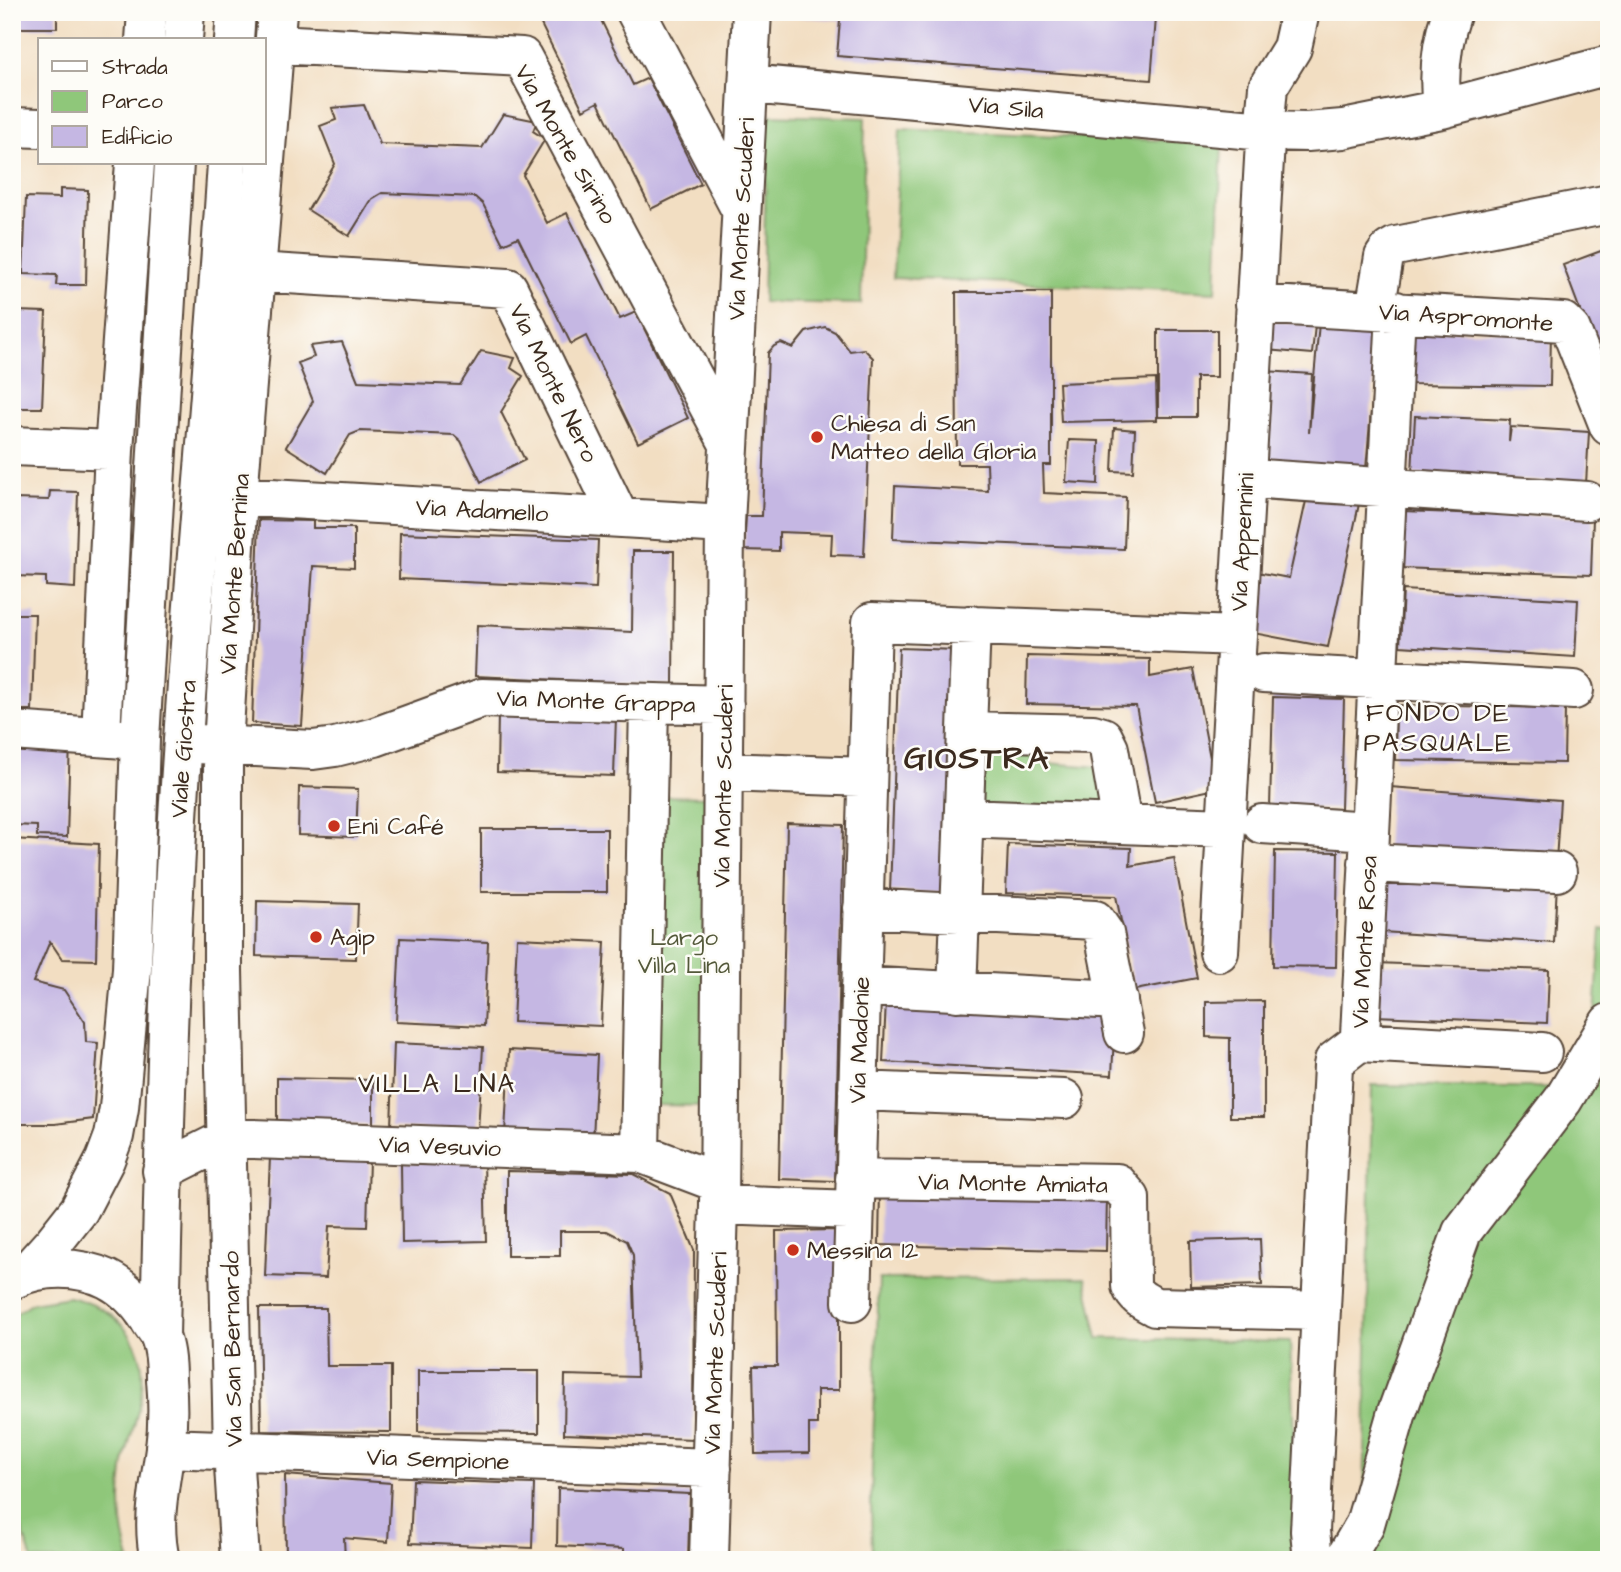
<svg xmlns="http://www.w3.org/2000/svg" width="1621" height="1572" font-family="'Architects Daughter',sans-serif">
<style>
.green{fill:#8fc77a;stroke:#65784c;stroke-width:2}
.building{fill:#c5b7e3}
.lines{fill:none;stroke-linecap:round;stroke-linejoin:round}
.minor-casing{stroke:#564537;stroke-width:42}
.major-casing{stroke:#564537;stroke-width:42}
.minor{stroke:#fff;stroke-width:38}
.major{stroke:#fff;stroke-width:38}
.poi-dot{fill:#c8321e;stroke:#fdfcf7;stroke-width:2.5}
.labels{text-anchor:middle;stroke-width:5;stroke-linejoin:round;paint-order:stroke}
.street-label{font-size:24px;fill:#3b2a1e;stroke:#fdfcf7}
.poi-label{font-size:24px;fill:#3b2a1e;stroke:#fdfcf7;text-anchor:start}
.park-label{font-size:24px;fill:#54593a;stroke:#fdfcf7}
.neighbourhood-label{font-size:26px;letter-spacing:2px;fill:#3b2a1e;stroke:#fdfcf7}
.district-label{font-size:32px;font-weight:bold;letter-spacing:2px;fill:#3b2a1e;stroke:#fdfcf7}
</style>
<rect width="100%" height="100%" fill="#fdfcf7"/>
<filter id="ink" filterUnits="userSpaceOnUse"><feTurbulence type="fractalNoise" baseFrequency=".0143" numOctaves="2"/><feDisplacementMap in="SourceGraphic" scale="14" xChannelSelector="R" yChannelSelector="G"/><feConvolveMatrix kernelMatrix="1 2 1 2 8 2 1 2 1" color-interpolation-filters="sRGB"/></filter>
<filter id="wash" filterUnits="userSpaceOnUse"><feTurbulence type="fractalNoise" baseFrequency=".00686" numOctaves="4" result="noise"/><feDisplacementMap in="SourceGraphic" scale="28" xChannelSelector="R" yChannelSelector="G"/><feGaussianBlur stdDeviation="1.57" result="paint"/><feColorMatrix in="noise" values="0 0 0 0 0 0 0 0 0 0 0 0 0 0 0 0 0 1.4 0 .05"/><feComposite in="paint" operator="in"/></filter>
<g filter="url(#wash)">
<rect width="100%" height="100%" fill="#f2dec2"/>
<path class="green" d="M 767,115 L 865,118 L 861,304 L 763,302 Z
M 900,129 L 1222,143 L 1216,292 L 893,278 Z
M 967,731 L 1032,732 L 1032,762 L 1113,768 L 1122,824 L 964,818 Z
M 656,796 L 715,797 L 712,1106 L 653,1105 Z
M 1601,929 L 1609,931 L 1609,1560 L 1363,1560 L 1372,1085 L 1590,1088 Z
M 1085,1278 L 1098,1338 L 1290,1342 L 1299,1560 L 872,1560 L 871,1498 L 879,1279 Z
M 69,1297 C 119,1308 150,1344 141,1397 C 137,1422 126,1445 123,1470 C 119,1500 121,1531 130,1560 L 32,1560 L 12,1499 L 12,1316 L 32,1303 Z"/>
<g id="blocks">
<path class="building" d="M 12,12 L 57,12 L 57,28 L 12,28 Z
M 535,12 L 597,12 L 633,85 L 648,78 L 701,184 L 651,209 L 598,102 L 583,110 Z
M 797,12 L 1085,12 L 1156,18 L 1151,80 L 837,56 L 840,20 L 797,17 Z
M 364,105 L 380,144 L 482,148 L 503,114 L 537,121 L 533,131 L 545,139 L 523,175 L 547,223 L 567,213 L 620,319 L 636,312 L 688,418 L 638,443 L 586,336 L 571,344 L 518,237 L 503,244 L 483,204 L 475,197 L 382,193 L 372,199 L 349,236 L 308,210 L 335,164 L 320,126 L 336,120 L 332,108 Z
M 60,189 L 88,190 L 86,285 L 56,285 L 57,275 L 23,274 L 26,197 L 60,198 Z
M 1609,248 L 1609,387 L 1563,265 Z
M 956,292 L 1051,292 L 1051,465 L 1043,465 L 1044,493 L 1126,497 L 1124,549 L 893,539 L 895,486 L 988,491 L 987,464 L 957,464 Z
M 16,311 L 46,312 L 42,408 L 13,408 L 12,320 L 16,321 Z
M 1268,321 L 1315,325 L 1312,354 L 1266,350 Z
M 1319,323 L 1378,328 L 1366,469 L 1260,461 L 1265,371 L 1312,374 L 1309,433 Z
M 825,327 L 835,332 L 850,351 L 864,349 L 873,358 L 864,556 L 831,555 L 832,534 L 779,532 L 779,551 L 744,550 L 746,516 L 762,516 L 768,353 L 774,346 L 781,343 L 793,348 L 806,332 Z
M 1158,330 L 1217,330 L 1217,377 L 1196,377 L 1196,417 L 1158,417 Z
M 1410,331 L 1551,332 L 1550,386 L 1410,384 Z
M 342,342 L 358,381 L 460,385 L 481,351 L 515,358 L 511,368 L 523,376 L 501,412 L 525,460 L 481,482 L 461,441 L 454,435 L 360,431 L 350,435 L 327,473 L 286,447 L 313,401 L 298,363 L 314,357 L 310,346 Z
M 1156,379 L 1157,420 L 1061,422 L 1059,383 Z
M 1415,416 L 1510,420 L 1509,442 L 1511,427 L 1589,432 L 1586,484 L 1412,474 Z
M 1114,428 L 1135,430 L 1133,472 L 1112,471 Z
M 1069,440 L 1099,441 L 1098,484 L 1066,482 Z
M 50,491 L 78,492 L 75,588 L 46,586 L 46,577 L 13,576 L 15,499 L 49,500 Z
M 1308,492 L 1359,504 L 1328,647 L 1253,633 L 1251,571 L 1289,578 Z
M 1402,511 L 1593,518 L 1591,575 L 1400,568 Z
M 259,520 L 313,521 L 313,528 L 354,528 L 354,568 L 313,566 L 302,726 L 252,723 Z
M 400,533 L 598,540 L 596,588 L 399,579 Z
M 633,551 L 674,551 L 673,685 L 475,676 L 477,625 L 632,632 Z
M 1403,590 L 1578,600 L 1575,657 L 1400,646 Z
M 12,614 L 35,614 L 32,710 L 12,710 Z
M 899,648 L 957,650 L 948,893 L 890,891 Z
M 1027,656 L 1150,659 L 1150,677 L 1193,669 L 1216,789 L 1155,802 L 1136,706 L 1026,704 Z
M 1273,697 L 1344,699 L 1341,809 L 1270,807 Z
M 1396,705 L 1565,708 L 1564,763 L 1395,760 Z
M 498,713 L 616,717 L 614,776 L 497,772 Z
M 70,741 L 67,837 L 37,836 L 37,826 L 12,825 L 12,748 Z
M 299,787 L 358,789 L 356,837 L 298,835 Z
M 1390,787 L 1560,800 L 1556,861 L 1386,848 Z
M 787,823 L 843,825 L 835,1181 L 779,1179 Z
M 481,829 L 607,829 L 607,892 L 481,892 Z
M 12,839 L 99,844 L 96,960 L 62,959 L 50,941 L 33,982 L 64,990 L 85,1022 L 86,1042 L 98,1043 L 93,1119 L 55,1124 L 12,1124 Z
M 1008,844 L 1131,848 L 1130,866 L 1174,858 L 1197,978 L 1135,990 L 1116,896 L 1006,893 Z
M 1275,851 L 1338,852 L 1336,967 L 1273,966 Z
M 1386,872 L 1557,883 L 1554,943 L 1382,932 Z
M 257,901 L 358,904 L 356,959 L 256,956 Z
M 400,938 L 488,942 L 484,1026 L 396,1022 Z
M 517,938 L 605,942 L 601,1026 L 513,1022 Z
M 1377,963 L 1549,970 L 1547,1023 L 1375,1016 Z
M 1264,1001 L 1264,1117 L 1230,1117 L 1230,1038 L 1206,1037 L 1206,1002 Z
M 886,1002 L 1115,1015 L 1112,1075 L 883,1062 Z
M 394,1043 L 483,1047 L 478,1131 L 391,1127 Z
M 509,1050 L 597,1055 L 593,1139 L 505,1135 Z
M 277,1078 L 373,1080 L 373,1125 L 277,1123 Z
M 270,1157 L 369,1160 L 367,1227 L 329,1226 L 326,1278 L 265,1276 Z
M 484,1161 L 486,1241 L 402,1243 L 401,1163 Z
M 507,1171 L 633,1174 L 670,1193 L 694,1250 L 693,1439 L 564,1434 L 565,1375 L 637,1377 L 633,1255 L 627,1241 L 607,1231 L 560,1231 L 560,1256 L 507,1256 Z
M 880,1189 L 1107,1195 L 1106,1251 L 879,1245 Z
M 839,1230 L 839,1390 L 817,1390 L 817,1424 L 809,1424 L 809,1453 L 755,1454 L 753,1366 L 777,1366 L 776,1231 Z
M 1260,1239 L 1262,1285 L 1191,1287 L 1190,1241 Z
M 259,1308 L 326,1308 L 327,1366 L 391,1366 L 391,1432 L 261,1431 Z
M 418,1371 L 539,1371 L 539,1433 L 418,1432 Z
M 285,1475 L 391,1483 L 388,1542 L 344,1538 L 345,1560 L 286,1560 Z
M 413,1480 L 534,1484 L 532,1548 L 410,1543 Z
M 558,1488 L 690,1494 L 688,1560 L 624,1560 L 624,1549 L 557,1546 Z"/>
</g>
</g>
<g filter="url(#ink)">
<use href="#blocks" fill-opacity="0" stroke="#564537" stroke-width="2"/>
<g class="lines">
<defs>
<path id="minor" d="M 636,12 L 741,210
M 145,40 L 147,12
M 275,44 L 522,57 L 729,444
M 749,84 L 1264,131 L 1307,132 L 1343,129 L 1442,109 L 1609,65
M 1442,109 C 1438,76 1441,43 1452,12
M 12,127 L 40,128
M 256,272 L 508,288 L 619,517
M 1255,304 L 1563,322 L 1571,330 L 1609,426
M 1375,310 L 1384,257 L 1389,250 L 1396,246 L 1609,204
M 12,446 L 114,450
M 1246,478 L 1587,501
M 238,496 L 725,524
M 1264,673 L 1574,690
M 12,731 L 125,739
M 967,731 L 1093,734 L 1103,737 L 1109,749 L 1122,824
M 101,737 L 114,450 L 135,163
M 198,744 L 313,750 L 335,747 L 375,737 L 482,698 L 724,705
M 723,772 L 867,777
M 964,818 L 1226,828
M 1262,824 L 1370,831
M 1368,863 L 1557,872
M 863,908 L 1095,920 L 1104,933 L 1124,1033
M 1219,952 L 1265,142 L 1264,131 L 1268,87 L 1292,48 L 1300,12
M 861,986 L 1118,1000
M 957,992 L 971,625
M 1359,1042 L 1542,1052
M 858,1091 L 1064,1099
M 640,1153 L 649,704
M 162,1171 L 228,1138 L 640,1153 L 719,1183
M 855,1179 L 1117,1183 L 1130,1198 L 1131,1286 C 1136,1298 1144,1301 1155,1307 L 1321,1311
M 719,1205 L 854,1210
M 852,1302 L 872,622 L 1237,636
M 165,1448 L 712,1468
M 240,1560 L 233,1451 L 223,971 L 223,746 L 238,496 L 277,12
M 709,1560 L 719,1205 L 725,524 L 752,12
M 1313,1560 L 1310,1531 L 1333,1066 L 1334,1061 L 1359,1042 L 1360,1035 L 1396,311
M 1344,1560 L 1365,1524 L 1397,1412 L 1462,1232 L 1563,1100 L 1609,1023"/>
<path id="major" d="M 183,40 L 185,12
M 234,40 L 236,12
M 26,1273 L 53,1243 L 79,1210 L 105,1160 L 114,1136 L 119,1108 L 132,969 L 140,740 L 174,163
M 14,1279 C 42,1265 79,1266 107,1279 C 125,1288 138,1302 149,1319 C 152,1325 158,1331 160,1337 C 165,1349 166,1366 166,1379 C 168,1402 168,1426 165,1449 C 160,1486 151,1522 160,1560
M 160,1337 C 164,1138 169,939 183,740 C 196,548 215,356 227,163"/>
</defs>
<use href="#minor" class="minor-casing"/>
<use href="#major" class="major-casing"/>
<use href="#minor" class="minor"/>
<use href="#major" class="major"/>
</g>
</g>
<g class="poi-dot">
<circle cx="817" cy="437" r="7"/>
<circle cx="334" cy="826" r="7"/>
<circle cx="316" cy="937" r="7"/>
<circle cx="793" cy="1250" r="7"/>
</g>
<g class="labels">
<g class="street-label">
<text transform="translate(1006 107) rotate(5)" y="8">Via Sila</text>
<text transform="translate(566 144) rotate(60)" y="8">Via Monte Sirino</text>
<text transform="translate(741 219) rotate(-87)" y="8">Via Monte Scuderi</text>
<text transform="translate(1466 317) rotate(4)" y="8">Via Aspromonte</text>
<text transform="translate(554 383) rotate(64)" y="8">Via Monte Nero</text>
<text transform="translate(482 510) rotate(3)" y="8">Via Adamello</text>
<text transform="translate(1242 542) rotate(-87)" y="8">Via Appennini</text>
<text transform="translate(234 574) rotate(-86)" y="8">Via Monte Bernina</text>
<text transform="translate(596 701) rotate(2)" y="8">Via Monte Grappa</text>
<text transform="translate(183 749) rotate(-86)" y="8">Viale Giostra</text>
<text transform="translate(723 786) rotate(-89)" y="8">Via Monte Scuderi</text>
<text transform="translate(1364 942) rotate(-87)" y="8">Via Monte Rosa</text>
<text transform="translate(859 1040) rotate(-88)" y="8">Via Madonie</text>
<text transform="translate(440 1146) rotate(2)" y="8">Via Vesuvio</text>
<text transform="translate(1013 1183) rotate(1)" y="8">Via Monte Amiata</text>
<text transform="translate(232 1349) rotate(-91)" y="8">Via San Bernardo</text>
<text transform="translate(715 1353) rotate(-88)" y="8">Via Monte Scuderi</text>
<text transform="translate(438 1459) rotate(2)" y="8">Via Sempione</text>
</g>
<g class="poi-label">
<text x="831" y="431">Chiesa di San<tspan x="831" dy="28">Matteo della Gloria</tspan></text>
<text x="348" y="834">Eni Café</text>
<text x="330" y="945">Agip</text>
<text x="807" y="1258">Messina 12</text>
</g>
<g class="park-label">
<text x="684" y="945">Largo<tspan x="684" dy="28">Villa Lina</tspan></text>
</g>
<g class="neighbourhood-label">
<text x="1438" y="721">FONDO DE<tspan x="1438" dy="30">PASQUALE</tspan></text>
<text x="437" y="1092">VILLA LINA</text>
</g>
<g class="district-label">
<text x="977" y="768">GIOSTRA</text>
</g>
</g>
<rect width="1621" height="1572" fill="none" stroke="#fdfcf7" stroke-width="42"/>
<rect x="38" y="38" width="228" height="126" fill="#fdfcf7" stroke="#afa8a0" stroke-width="2"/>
<rect x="52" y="61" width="35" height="10" fill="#ffffff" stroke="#afa8a0" stroke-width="2"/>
<text x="102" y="74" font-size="21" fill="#3b2a1e">Strada</text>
<rect x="52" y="91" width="35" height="21" fill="#8fc77a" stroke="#afa8a0" stroke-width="2"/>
<text x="102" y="108" font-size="21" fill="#3b2a1e">Parco</text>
<rect x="52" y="126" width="35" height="21" fill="#c5b7e3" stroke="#afa8a0" stroke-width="2"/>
<text x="102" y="144" font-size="21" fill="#3b2a1e">Edificio</text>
</svg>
